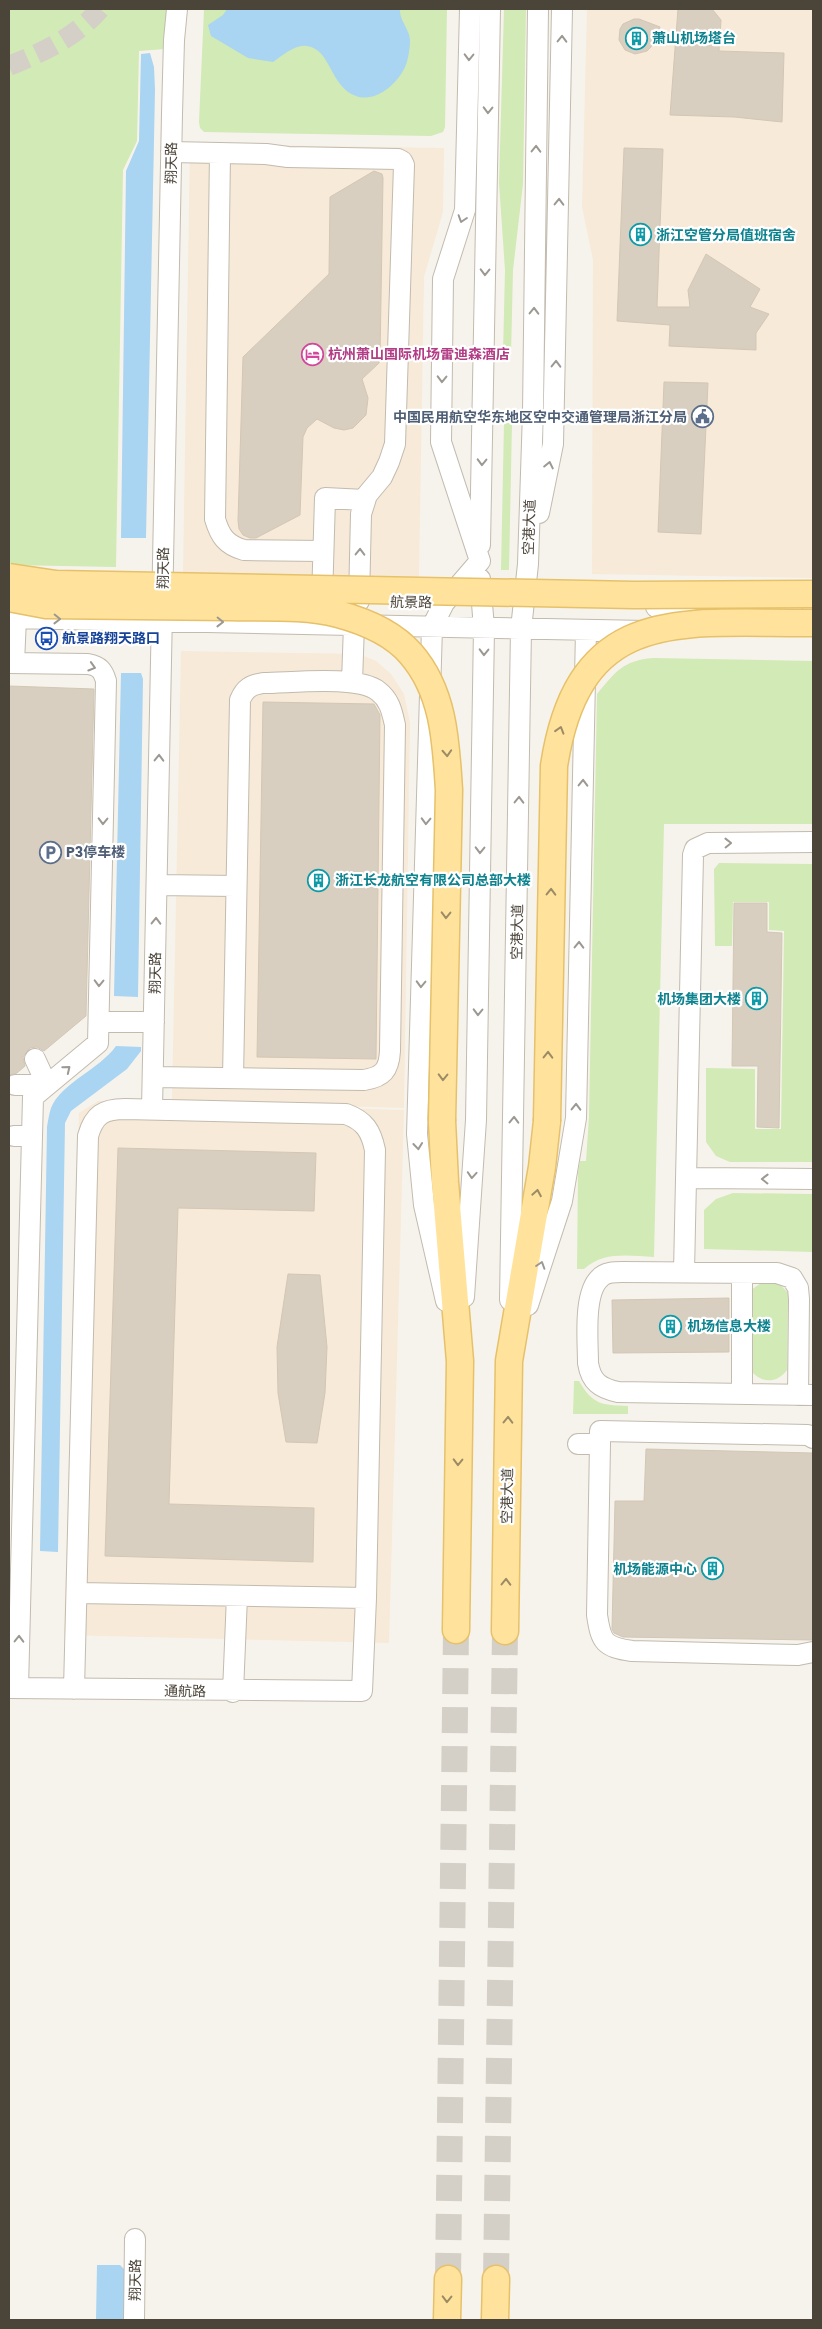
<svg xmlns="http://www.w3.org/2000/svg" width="822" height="2329" font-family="Poppins,'Noto Sans SC',sans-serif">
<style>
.commercial{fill:#f7ead8}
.green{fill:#d2eab5}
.water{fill:#a9d4f2}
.building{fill:#d8cfc1;stroke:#d3c7b4}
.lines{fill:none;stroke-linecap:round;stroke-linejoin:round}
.minor-tunnel{stroke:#d4d0c8;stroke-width:20;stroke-dasharray:20 10;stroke-linecap:butt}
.major-tunnel{stroke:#d4d0c8;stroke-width:26;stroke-dasharray:26 13;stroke-linecap:butt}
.minor-casing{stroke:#c2bbae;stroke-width:22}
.major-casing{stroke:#e6c16a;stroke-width:29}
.minor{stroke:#fff;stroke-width:20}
.major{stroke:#ffe39c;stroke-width:26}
.major-bridge-casing{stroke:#e6c16a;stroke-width:29;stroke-linecap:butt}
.major-bridge{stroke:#ffe39c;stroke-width:26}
.oneway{stroke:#9c9892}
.oneway2{stroke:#9c8c66}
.labels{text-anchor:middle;stroke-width:4.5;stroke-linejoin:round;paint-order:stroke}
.culture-label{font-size:14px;font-weight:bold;fill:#0d838f;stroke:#fff;text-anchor:start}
.street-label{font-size:14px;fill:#4b4439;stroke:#fff}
.hotel-label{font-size:14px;font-weight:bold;fill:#b23c85;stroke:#fff;text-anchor:start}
.service-label{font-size:14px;font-weight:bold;fill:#4e5e75;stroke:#fff;text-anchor:end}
.transit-label{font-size:14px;font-weight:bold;fill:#164399;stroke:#fff;text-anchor:start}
</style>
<rect width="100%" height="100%" fill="#f6f3ec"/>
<path class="commercial" d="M 587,9 L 813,9 L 813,578 L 592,574 L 593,260 L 582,207 Z
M 190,144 L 444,148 L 443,212 L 424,277 L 419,576 L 416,580 L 185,577 L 183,573 Z
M 181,651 L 359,654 L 376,661 L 391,674 L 404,694 L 410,723 L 404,1108 L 172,1101 Z
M 98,1101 L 404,1110 L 389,1643 L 64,1635 L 79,1113 Z"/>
<path class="green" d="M 9,9 L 169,9 L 165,49 L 139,51 L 137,141 L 123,170 L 116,567 L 9,565 Z
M 204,9 L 447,9 L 445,127 L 443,132 L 431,136 L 204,132 L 200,128 L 199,122 Z
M 504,9 L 526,9 L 523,184 L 513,270 L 511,355 L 503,354 L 505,270 L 499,183 Z
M 504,423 L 512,423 L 509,570 L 501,570 Z
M 653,658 L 813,661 L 813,824 L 664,824 L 654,1257 C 629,1256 604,1251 584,1269 L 577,1269 L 578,1173 L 580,1161 L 586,1161 L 589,1117 L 597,694 C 615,672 624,660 653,658 Z
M 719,863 L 813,864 L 813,1162 L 730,1162 L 716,1156 L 706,1142 L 706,1068 L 755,1069 L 755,1129 L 781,1129 L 784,931 L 769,930 L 769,902 L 733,902 L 732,946 L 715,946 L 714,869 Z
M 733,1193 L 813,1194 L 813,1252 L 704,1249 L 704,1210 L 716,1199 Z
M 764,1281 L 777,1281 L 788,1293 L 787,1370 C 776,1385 759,1383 749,1368 L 751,1290 Z
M 574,1381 L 579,1381 C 593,1405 602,1405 628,1406 L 628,1414 L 573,1414 Z"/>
<path class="water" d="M 227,9 L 400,9 C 399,21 410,29 410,41 C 410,48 408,61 405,67 C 397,84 376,103 356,96 C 330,87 331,49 307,46 C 295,44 282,56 273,62 L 248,58 L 211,36 L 208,25 L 223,15 Z
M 150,53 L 154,67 L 155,90 L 146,538 L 121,538 L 126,171 L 139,141 L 141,54 Z
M 121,673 L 141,673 L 143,679 L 138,997 L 114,996 Z
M 116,1046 L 141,1047 L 141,1051 L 127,1069 L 71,1111 L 65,1123 L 58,1552 L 40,1551 L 47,1127 C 48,1121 49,1114 51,1108 C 61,1083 100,1069 116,1046 Z
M 97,2265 L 120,2265 L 125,2270 L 124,2320 L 96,2320 Z"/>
<path class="building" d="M 678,9 L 712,9 L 721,20 L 719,51 L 784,53 L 782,122 L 734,117 L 670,115 Z
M 634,19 L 639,19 L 660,27 L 651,47 L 647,51 L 635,54 L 625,50 L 619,40 L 620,29 L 623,24 Z
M 624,148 L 663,149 L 657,307 L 690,307 L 688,290 L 706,254 L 760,289 L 750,307 L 769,314 L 756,333 L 756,350 L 669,346 L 670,325 L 617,321 Z
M 374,171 L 382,174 L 383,178 L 380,358 L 379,363 L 362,379 L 368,398 L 366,415 L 353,428 L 344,430 L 334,428 L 317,419 L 307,428 L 303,437 L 300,515 L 256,538 L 250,538 L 243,535 L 239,529 L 238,521 L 243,357 L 329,274 L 330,197 Z
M 664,382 L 708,383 L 701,534 L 658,532 Z
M 9,686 L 94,689 L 86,1016 L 44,1051 L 37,1047 L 30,1048 L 23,1057 L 25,1066 L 17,1073 L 9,1075 Z
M 263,702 L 374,704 L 380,715 L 376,1059 L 257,1057 Z
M 734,903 L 767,903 L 767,932 L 782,933 L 779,1128 L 757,1127 L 758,1066 L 732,1066 Z
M 118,1148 L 316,1153 L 314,1211 L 178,1208 L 169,1504 L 314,1508 L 313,1562 L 105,1556 Z
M 288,1274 L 320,1275 L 327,1347 L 325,1393 L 317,1443 L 286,1442 L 278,1393 L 277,1347 Z
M 729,1298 L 729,1352 L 613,1353 L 612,1300 Z
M 646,1449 L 813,1453 L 813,1640 L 623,1637 L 614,1633 L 612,1629 L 615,1501 L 644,1501 Z"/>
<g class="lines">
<path class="minor-tunnel" d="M 9,66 C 43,52 76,37 100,9"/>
<path class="major-tunnel" d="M 448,2279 L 456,1630
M 496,2279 L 505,1631"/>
<defs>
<path id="minor" d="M 171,152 L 266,154 L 288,157 L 398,159 L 402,161 L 404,165 L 395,444 L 389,462 L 382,477 L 367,495 L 361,514 L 359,601
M 220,153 L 215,519 C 220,536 226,545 244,550 L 323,551
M 539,513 L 553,444 L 562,9
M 480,545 L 490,9
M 322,600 L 325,498 L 365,500
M 656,607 L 792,610
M 9,618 L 646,631
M 9,663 L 88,664 C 99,666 103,670 106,681 L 98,1043 L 33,1097 L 18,1688
M 14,663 L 16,618
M 352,682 L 354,625
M 157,885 L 236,886
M 99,1022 L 154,1022
M 153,1077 L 364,1080 C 383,1077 389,1070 390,1051 L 395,725 C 392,712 390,700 378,691 C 357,675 291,683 263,683 C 251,685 245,688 240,700 L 233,1078
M 15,1085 L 47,1085 L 35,1059
M 152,1109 L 172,114 L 174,40 L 177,9
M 14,1136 L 32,1136
M 686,1178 L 813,1179
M 684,1272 L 693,855 L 695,849 L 708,843 L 813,842
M 742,1273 L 742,1394
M 464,1297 L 476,1120 L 484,628 L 480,579
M 510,1300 L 521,629 L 528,564 L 533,412 L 538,9
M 446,1301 L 424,1205 L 417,1134 L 432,627 L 444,603 L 480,561 L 441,442 L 443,279 L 465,210 L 470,9
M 528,1305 L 562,1201 L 576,1118 L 586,630
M 798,1395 L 799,1299 L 798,1288 L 792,1278 L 777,1273 L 622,1272 C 615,1272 605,1272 600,1278 C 583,1293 588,1341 588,1363 C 591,1382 600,1388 618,1392 L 813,1395
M 578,1444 L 600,1444 L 600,1431 L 808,1435 L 813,1438
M 600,1444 L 597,1615 C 601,1642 604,1647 632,1651 L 798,1655 L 813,1652
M 9,1688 L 362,1691 L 366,1598
M 74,1689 L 88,1136 C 94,1115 103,1109 125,1109 L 346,1114 C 365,1121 371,1131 375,1150 L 366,1598 L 78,1593
M 233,1692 L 237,1596
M 134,2320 L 135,2239"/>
<path id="major" d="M 442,1121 L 445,1182 L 460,1361 L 456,1630
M 505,1631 L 509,1361 L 542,1167 L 547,1121
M 447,2320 L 448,2279
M 495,2320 L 496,2279"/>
</defs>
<use href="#minor" class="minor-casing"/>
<use href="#major" class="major-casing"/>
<use href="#minor" class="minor"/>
<use href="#major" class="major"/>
<defs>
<path id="major-bridge" d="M 9,577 L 56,584 L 634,595 L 813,594
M 9,598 L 46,605 C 107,606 168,606 229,607 C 264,608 303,605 338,614 C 364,621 393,633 411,654 C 444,692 446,742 449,790 L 442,1121
M 547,1121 L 554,766 C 579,602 683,624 813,623"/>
</defs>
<use href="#major-bridge" class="major-bridge-casing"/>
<use href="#major-bridge" class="major-bridge"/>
</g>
<defs><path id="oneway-chevron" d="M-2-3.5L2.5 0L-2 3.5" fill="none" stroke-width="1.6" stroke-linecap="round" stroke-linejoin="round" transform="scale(1.25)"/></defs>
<g class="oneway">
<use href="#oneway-chevron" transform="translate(562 39) rotate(-89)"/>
<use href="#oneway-chevron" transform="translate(469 57) rotate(91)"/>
<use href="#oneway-chevron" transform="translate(488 110) rotate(91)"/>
<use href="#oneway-chevron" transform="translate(536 149) rotate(-89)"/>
<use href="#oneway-chevron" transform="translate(559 202) rotate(-89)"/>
<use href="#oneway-chevron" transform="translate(462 219) rotate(108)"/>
<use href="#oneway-chevron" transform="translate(485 272) rotate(91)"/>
<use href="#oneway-chevron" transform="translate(534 311) rotate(-89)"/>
<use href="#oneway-chevron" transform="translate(556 364) rotate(-89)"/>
<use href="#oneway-chevron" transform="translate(442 379) rotate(91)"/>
<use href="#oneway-chevron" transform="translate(482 462) rotate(91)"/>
<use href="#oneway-chevron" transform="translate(549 465) rotate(-78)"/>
<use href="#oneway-chevron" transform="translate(360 552) rotate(-89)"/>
<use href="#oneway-chevron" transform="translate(57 619) rotate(1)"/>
<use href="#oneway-chevron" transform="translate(220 622) rotate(1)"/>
<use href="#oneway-chevron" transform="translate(484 652) rotate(91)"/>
<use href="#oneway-chevron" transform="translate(92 667) rotate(17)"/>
<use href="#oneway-chevron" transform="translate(159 758) rotate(-89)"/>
<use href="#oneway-chevron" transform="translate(583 783) rotate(-89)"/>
<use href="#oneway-chevron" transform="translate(519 800) rotate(-89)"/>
<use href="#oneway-chevron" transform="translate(103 821) rotate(91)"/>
<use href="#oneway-chevron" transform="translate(426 821) rotate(92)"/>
<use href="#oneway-chevron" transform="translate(728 843) rotate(-1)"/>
<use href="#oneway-chevron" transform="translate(480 850) rotate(91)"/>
<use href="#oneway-chevron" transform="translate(156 921) rotate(-89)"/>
<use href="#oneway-chevron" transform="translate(579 945) rotate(-89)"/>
<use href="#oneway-chevron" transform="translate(99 983) rotate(91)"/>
<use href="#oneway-chevron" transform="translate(421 984) rotate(92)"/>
<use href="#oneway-chevron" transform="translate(478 1012) rotate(91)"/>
<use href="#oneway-chevron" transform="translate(67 1069) rotate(-39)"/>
<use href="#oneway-chevron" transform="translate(576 1107) rotate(-89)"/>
<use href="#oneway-chevron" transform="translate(514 1120) rotate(-89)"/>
<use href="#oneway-chevron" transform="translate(418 1146) rotate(84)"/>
<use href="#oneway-chevron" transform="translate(472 1175) rotate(94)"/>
<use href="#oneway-chevron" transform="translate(765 1179) rotate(-179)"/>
<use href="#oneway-chevron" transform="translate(541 1265) rotate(-72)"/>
<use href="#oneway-chevron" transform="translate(19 1639) rotate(-89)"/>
</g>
<g class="oneway2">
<use href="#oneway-chevron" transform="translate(560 730) rotate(-73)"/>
<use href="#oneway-chevron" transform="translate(447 753) rotate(87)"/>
<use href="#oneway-chevron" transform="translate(551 892) rotate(-89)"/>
<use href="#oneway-chevron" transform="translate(446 915) rotate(91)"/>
<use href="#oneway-chevron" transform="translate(548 1055) rotate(-89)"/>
<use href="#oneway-chevron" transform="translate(443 1077) rotate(91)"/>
<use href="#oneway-chevron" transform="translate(537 1193) rotate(-80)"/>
<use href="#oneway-chevron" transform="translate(508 1420) rotate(-89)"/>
<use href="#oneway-chevron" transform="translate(458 1462) rotate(91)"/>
<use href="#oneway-chevron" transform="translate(506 1582) rotate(-89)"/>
<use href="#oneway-chevron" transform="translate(447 2299) rotate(91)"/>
</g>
<defs>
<symbol id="building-ring" viewBox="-11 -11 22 22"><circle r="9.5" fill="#fff" stroke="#0f9aa8" stroke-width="1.5"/><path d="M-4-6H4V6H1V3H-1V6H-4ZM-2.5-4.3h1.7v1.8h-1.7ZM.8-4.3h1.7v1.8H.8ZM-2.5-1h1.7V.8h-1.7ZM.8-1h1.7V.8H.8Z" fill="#0f9aa8"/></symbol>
<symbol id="hotel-ring" viewBox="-11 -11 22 22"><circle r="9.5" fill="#fff" stroke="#d1479c" stroke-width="1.5"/><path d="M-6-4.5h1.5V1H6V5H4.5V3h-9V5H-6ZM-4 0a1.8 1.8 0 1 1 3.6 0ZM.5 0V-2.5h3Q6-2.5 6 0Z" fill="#d1479c"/></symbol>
<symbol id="civic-ring" viewBox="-11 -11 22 22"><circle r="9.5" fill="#fff" stroke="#5c6f8a" stroke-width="1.5"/><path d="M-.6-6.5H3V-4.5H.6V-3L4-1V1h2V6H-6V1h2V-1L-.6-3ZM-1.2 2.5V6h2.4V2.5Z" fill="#5c6f8a"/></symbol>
<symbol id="bus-ring" viewBox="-11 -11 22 22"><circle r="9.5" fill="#fff" stroke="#1a4fb4" stroke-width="1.5"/><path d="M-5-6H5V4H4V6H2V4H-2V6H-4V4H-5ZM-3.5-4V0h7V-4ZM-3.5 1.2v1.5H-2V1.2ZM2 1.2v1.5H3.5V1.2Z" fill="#1a4fb4"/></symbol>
<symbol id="parking-ring" viewBox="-11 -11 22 22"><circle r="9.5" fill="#fff" stroke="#5c6f8a" stroke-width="1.5"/><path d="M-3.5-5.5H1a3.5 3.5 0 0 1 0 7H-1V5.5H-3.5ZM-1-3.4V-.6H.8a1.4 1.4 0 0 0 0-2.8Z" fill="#5c6f8a"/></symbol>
</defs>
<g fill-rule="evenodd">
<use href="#building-ring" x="624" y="26" width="25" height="25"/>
<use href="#building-ring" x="628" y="222" width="25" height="25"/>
<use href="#hotel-ring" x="300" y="342" width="25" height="25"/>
<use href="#civic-ring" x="690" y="404" width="25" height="25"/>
<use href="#bus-ring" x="34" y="626" width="25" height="25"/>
<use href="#parking-ring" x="38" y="840" width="25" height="25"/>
<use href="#building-ring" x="306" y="868" width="25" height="25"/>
<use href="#building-ring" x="744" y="986" width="25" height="25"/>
<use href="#building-ring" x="658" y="1314" width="25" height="25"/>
<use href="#building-ring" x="700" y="1556" width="25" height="25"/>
</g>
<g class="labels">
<g class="culture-label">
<text x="652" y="43">萧山机场塔台</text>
<text x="656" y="240">浙江空管分局值班宿舍</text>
<text x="335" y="885">浙江长龙航空有限公司总部大楼</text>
<text x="741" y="1004" text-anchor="end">机场集团大楼</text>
<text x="687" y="1331">机场信息大楼</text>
<text x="697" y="1574" text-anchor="end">机场能源中心</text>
</g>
<g class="street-label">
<text transform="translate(171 163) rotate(-89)" y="5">翔天路</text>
<text transform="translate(529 527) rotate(-88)" y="5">空港大道</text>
<text transform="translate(163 568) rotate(-89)" y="5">翔天路</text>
<text transform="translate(411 602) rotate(1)" y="5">航景路</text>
<text transform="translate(517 932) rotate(-89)" y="5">空港大道</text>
<text transform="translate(155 973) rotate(-89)" y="5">翔天路</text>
<text transform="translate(507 1496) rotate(-89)" y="5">空港大道</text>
<text transform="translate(185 1691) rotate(1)" y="5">通航路</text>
<text transform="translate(135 2280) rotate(-89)" y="5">翔天路</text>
</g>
<g class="hotel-label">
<text x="328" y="359">杭州萧山国际机场雷迪森酒店</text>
</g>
<g class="service-label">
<text x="687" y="422">中国民用航空华东地区空中交通管理局浙江分局</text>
<text x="66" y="857" text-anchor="start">P3停车楼</text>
</g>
<g class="transit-label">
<text x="62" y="643">航景路翔天路口</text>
</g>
</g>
<rect width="822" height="2329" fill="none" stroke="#4b4439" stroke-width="20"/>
</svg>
